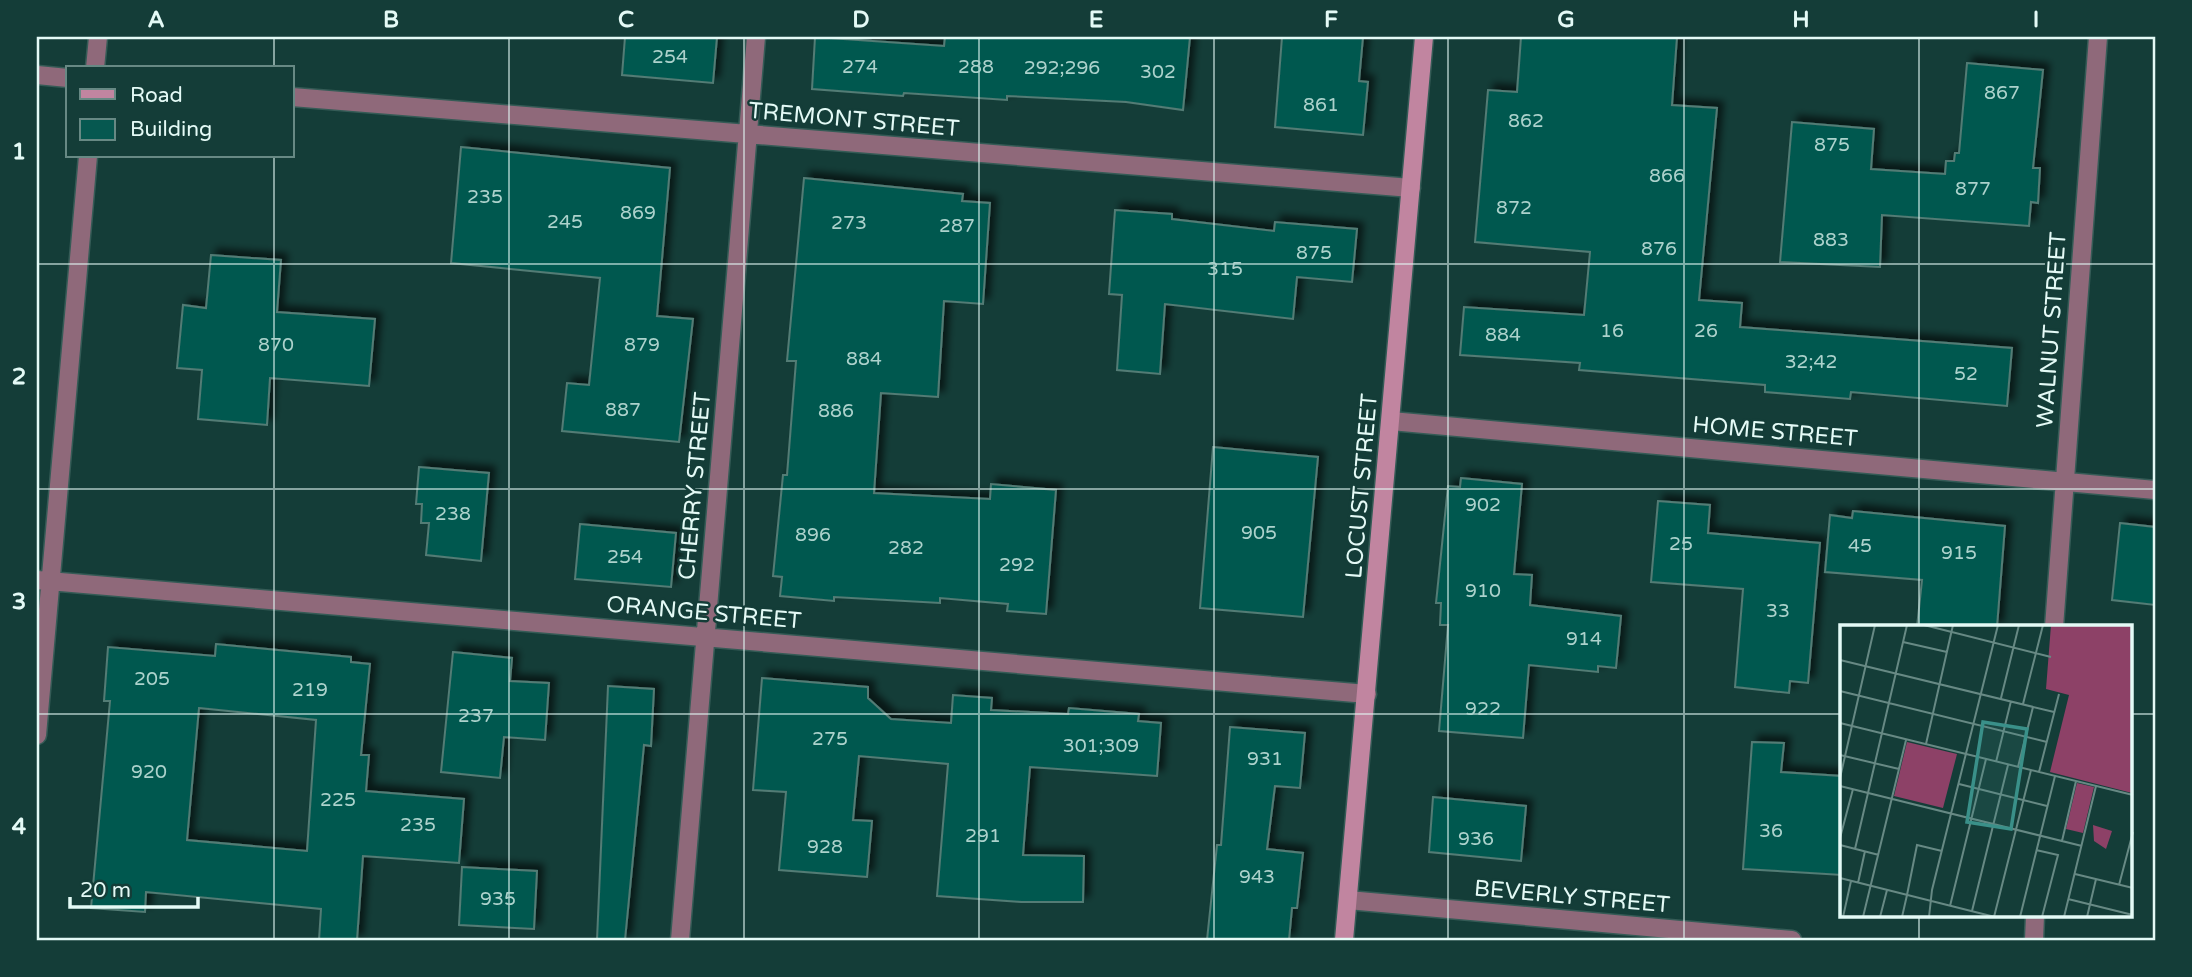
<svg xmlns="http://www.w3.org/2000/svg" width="2192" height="977" font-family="'Varela Round',sans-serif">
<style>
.building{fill:#065850;stroke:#537c75;stroke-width:2;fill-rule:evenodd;filter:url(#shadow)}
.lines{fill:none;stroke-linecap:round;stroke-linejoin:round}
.street-casing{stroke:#355b56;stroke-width:21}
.secondary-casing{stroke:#355b56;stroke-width:21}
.street{stroke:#8f697a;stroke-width:18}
.secondary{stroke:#c185a0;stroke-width:18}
.grid{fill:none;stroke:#e4faf6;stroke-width:2;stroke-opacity:0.55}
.labels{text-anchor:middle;stroke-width:5;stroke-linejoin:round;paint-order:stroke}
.number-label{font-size:19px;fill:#acd2cc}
.street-label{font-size:23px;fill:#e4faf6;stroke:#143d38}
.inset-road{fill:none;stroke:#678984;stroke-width:2}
.view{fill:#3a9089;fill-opacity:0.15;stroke:#3a9089;stroke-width:3.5}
.inset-edge{fill:none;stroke:#e4faf6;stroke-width:3.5}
.neatline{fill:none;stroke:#e4faf6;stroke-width:2.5}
.grid-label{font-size:23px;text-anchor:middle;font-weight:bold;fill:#e4faf6}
</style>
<defs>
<filter id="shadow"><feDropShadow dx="6" dy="-6" stdDeviation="3.5" flood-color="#0009"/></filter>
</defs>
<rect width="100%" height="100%" fill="#143d38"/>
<path class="building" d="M 625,37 L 717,37 L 713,83 L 622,75 Z
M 815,37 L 944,46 L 945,37 L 1190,37 L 1183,110 L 1126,102 L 1007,96 L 1007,100 L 904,93 L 903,96 L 812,89 Z
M 1282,37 L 1363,37 L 1359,81 L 1368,82 L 1363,135 L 1275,127 Z
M 1521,37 L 1677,37 L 1672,105 L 1717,108 L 1699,300 L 1742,303 L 1740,327 L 2012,348 L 2007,406 L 1851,392 L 1850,399 L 1765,392 L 1765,385 L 1579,370 L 1580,363 L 1460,355 L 1464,307 L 1584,315 L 1590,252 L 1475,242 L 1488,90 L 1517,92 Z
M 1967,63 L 2043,70 L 2033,168 L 2040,168 L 2038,203 L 2031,202 L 2029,226 L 1882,215 L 1880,267 L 1780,262 L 1792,122 L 1874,129 L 1871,169 L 1945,174 L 1946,161 L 1954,161 L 1955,153 L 1959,153 Z
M 461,147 L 670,168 L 657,316 L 693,319 L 679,442 L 562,431 L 567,383 L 589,385 L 600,278 L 451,263 Z
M 804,178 L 963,194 L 962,201 L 990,203 L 983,304 L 944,301 L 938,397 L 881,393 L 874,493 L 990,499 L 991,484 L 1056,490 L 1046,614 L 1007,611 L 1008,604 L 940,598 L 940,603 L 834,597 L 834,601 L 780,596 L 782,577 L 773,576 L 783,475 L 787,475 L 796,361 L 787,361 Z
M 1115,210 L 1172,214 L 1172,219 L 1274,231 L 1275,222 L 1357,229 L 1352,282 L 1297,277 L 1293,319 L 1165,304 L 1160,374 L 1117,370 L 1122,295 L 1109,294 Z
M 211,255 L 281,260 L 277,312 L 375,319 L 369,386 L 270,378 L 267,425 L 198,419 L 202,370 L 177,368 L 183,305 L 206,308 Z
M 1213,447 L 1318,457 L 1303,617 L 1200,608 Z
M 419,467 L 489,473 L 481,561 L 426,555 L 429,523 L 421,523 L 422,504 L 416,504 Z
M 1461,478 L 1522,484 L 1514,574 L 1532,575 L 1530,605 L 1621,616 L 1616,668 L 1598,666 L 1598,672 L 1529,665 L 1523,738 L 1439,731 L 1448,625 L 1440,625 L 1441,603 L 1436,603 L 1448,486 L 1460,487 Z
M 1658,501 L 1710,505 L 1708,533 L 1820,543 L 1808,683 L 1790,681 L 1789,693 L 1735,687 L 1743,589 L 1651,582 Z
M 1853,511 L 2005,526 L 1997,627 L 1917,627 L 1922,580 L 1825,572 L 1830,515 L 1852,518 Z
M 2120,523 L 2155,527 L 2155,605 L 2112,600 Z
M 580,524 L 676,533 L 671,587 L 575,579 Z
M 216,644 L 351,657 L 351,662 L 370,664 L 361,755 L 369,755 L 366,791 L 464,799 L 459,863 L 363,856 L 357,940 L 319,940 L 321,909 L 146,892 L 145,912 L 91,908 L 110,701 L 104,701 L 108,647 L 215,656 ZM 199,708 L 316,720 L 307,851 L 187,840 Z
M 453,652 L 512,658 L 510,681 L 549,683 L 545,740 L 504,737 L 500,778 L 441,772 Z
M 762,678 L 868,687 L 868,698 L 891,719 L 951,723 L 953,695 L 992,698 L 991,710 L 1068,714 L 1069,708 L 1139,714 L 1138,721 L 1161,723 L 1157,776 L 1030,767 L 1023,855 L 1084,856 L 1083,902 L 1021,902 L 937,896 L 948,764 L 859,756 L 853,820 L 872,821 L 867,877 L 779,870 L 786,792 L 753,790 Z
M 608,686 L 654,689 L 651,746 L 644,745 L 625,940 L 597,940 Z
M 1230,727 L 1305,733 L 1300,788 L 1275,786 L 1267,849 L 1303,853 L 1297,908 L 1292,908 L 1289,940 L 1207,940 L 1217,845 L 1221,845 Z
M 1752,742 L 1784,743 L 1781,772 L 1842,776 L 1842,875 L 1743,869 Z
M 1433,797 L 1526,806 L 1521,861 L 1429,852 Z
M 462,867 L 537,871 L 534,929 L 459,925 Z"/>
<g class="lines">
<defs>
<path id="street" d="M 95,68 L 98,37
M 37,75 L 68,78
M 292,97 L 1411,188
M 1391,421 L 2155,490
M 37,580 L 1367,694
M 2054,627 L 2098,37
M 37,735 L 88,156
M 1348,900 L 1792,940
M 680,940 L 756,37
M 2034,940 L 2035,916"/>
<path id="secondary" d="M 1344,940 L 1424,37"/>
</defs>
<use href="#street" class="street-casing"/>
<use href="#secondary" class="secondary-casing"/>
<use href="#street" class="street"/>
<use href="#secondary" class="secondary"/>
</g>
<path class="grid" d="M 274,37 L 274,68M 509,37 L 509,940M 744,37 L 744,940M 979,37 L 979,940M 1214,37 L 1214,940M 1448,37 L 1448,940M 1684,37 L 1684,940M 1919,37 L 1919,627M 274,156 L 274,940M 37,264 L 2155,264M 37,489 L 2155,489M 37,714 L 1842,714M 2131,714 L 2155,714M 1919,916 L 1919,940"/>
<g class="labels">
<g class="number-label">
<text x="670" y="63">254</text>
<text x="860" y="73">274</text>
<text x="976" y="73">288</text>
<text x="1062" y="74">292;296</text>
<text x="1158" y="78">302</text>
<text x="2002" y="99">867</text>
<text x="1321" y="111">861</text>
<text x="1526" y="127">862</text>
<text x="1832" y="151">875</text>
<text x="1667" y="182">866</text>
<text x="1973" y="195">877</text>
<text x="485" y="203">235</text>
<text x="1514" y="214">872</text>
<text x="638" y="219">869</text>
<text x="565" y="228">245</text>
<text x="849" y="229">273</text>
<text x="957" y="232">287</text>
<text x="1831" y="246">883</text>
<text x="1659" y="255">876</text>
<text x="1314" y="259">875</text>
<text x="1225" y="275">315</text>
<text x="1612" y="337">16</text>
<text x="1706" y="337">26</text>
<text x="1503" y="341">884</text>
<text x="276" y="351">870</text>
<text x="642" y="351">879</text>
<text x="864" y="365">884</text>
<text x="1811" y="368">32;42</text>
<text x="1966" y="380">52</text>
<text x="623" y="416">887</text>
<text x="836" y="417">886</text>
<text x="1483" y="511">902</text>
<text x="453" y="520">238</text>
<text x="1259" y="539">905</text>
<text x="813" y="541">896</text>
<text x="1681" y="550">25</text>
<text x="1860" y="552">45</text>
<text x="906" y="554">282</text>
<text x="1959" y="559">915</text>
<text x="625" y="563">254</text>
<text x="1017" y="571">292</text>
<text x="1483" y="597">910</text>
<text x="1778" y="617">33</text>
<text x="1584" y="645">914</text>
<text x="152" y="685">205</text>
<text x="310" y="696">219</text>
<text x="1483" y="715">922</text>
<text x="476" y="722">237</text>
<text x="830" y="745">275</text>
<text x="1101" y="752">301;309</text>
<text x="1265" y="765">931</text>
<text x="149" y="778">920</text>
<text x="338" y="806">225</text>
<text x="418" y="831">235</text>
<text x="1771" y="837">36</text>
<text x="983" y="842">291</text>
<text x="1476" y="845">936</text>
<text x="825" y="853">928</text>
<text x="1257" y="883">943</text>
<text x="498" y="905">935</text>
</g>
<g class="street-label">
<text transform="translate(854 119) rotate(5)" y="8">TREMONT STREET</text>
<text transform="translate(2051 330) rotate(-86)" y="8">WALNUT STREET</text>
<text transform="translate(1775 431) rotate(5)" y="8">HOME STREET</text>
<text transform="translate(694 486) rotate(-85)" y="8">CHERRY STREET</text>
<text transform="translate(1361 486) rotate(-85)" y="8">LOCUST STREET</text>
<text transform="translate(704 612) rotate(5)" y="8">ORANGE STREET</text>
<text transform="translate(1572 896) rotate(5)" y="8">BEVERLY STREET</text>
</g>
</g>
<g transform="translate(1840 625)">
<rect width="292" height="292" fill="#143d38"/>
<path d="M 211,0 L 292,0 L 292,168 L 210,147 L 229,70 L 206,64 ZM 67,117 L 117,129 L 103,183 L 54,171 ZM 237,158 L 254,162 L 243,208 L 226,204 ZM 253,200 L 272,206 L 266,224 L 254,216 Z" fill="#8d4167"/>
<path class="inset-road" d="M 84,0 L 211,32M 63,17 L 107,27M 0,35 L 214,87M 0,66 L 207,117M 161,73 L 179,0M 183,79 L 203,0M 0,98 L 293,170M 86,119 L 113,0M 0,130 L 59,144M 156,137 L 171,76M 178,142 L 193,82M 199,147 L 219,69M 0,153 L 35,0M 119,159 L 207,181M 0,161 L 242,221M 0,213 L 13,164M 222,216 L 236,156M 0,220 L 39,230M 15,224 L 67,0M 196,225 L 218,230 L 202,292M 235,249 L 293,263M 0,253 L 155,292M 18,258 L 25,226M 279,260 L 293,207M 67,270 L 77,220 L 102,226M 228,274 L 293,290M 110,281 L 146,134M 132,286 L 168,140M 3,292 L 11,256M 23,292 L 66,115M 40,292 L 47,265M 62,292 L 67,270M 89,292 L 92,265 L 158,0M 154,292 L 191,145M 180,292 L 215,151M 224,292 L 256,161M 247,292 L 256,254"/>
<path class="view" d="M 143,97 L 187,104 L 171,204 L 127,197 Z"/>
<rect width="292" height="292" class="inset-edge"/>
</g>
<rect width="2192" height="977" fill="none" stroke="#143d38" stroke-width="77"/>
<rect x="66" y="66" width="228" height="91" fill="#143d38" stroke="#678984" stroke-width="2"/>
<rect x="80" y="89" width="35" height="10" fill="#c185a0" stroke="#678984" stroke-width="2"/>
<text x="130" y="102" font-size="21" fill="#e4faf6">Road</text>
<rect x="80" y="119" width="35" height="21" fill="#065850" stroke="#678984" stroke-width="2"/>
<text x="130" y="136" font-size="21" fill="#e4faf6">Building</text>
<path d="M70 897v10h128v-10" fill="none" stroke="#e4faf6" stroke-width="3.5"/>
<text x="80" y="897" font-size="21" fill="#e4faf6" stroke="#143d38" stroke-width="5" paint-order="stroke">20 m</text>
<rect x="38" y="38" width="2116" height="901" class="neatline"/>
<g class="grid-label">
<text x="156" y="27">A</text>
<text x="391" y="27">B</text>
<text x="626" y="27">C</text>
<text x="861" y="27">D</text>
<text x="1096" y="27">E</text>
<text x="1331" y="27">F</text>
<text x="1566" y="27">G</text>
<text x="1801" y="27">H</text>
<text x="2036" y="27">I</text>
<text x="19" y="159">1</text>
<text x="19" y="384">2</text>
<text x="19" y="609">3</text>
<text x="19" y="834">4</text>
</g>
</svg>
